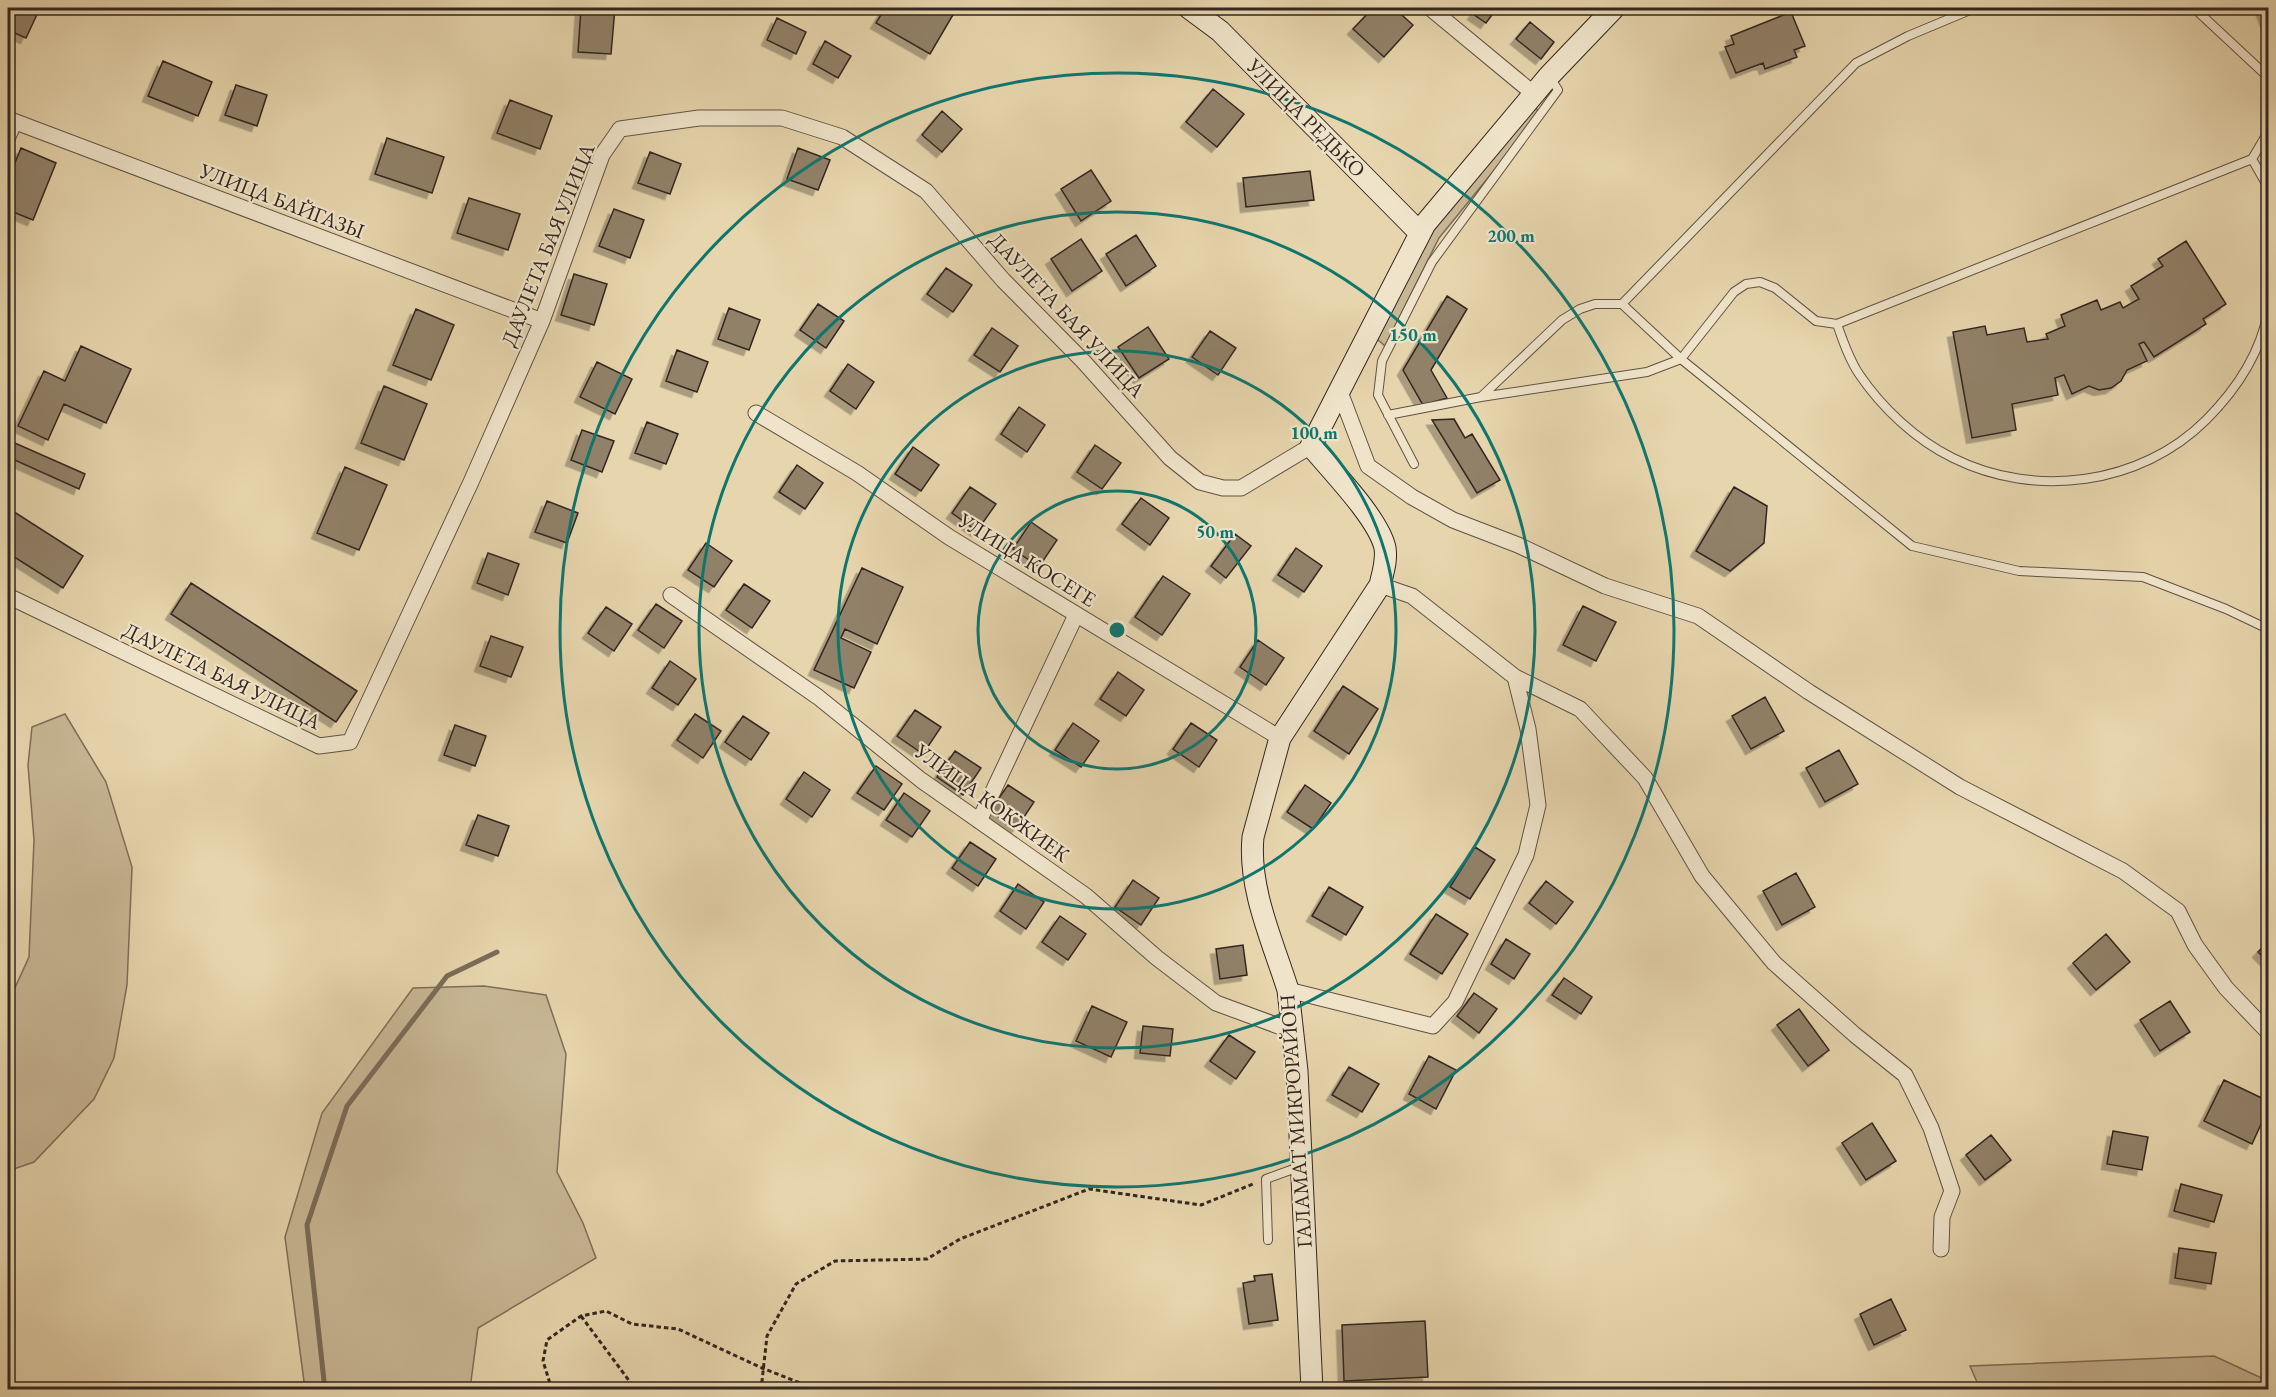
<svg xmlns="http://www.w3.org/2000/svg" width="2276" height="1397" font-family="'EB Garamond',serif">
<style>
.green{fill:#c8b795;stroke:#7e6e5a;stroke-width:1.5}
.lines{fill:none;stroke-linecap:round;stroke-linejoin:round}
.stream{stroke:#7a6c58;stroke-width:5}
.building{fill:#918169;stroke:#332620;stroke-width:1.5;filter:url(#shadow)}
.lane-casing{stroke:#605243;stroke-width:10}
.street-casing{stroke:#605243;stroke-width:17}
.secondary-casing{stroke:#332620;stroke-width:23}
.path{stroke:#332620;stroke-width:3;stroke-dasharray:4.5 3;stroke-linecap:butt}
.lane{stroke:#efe4ca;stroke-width:8}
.street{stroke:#efe4ca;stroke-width:15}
.secondary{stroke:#efe4ca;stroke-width:21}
.ring{fill:none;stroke:#0f766e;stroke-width:3}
.labels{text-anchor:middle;stroke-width:4.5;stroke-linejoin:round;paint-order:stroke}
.street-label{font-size:21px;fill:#332620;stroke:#efe4ca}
.centre{fill:#0f766e;stroke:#efe4ca;stroke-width:3}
.ring-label{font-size:18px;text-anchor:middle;font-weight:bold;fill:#0f766e;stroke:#efe4ca;stroke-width:4.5;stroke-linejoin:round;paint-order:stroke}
</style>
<defs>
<filter id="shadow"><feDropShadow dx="-5.5" dy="5.5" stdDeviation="0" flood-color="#0004"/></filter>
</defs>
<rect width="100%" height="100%" fill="#e7d5ad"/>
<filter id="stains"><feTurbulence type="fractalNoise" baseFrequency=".00333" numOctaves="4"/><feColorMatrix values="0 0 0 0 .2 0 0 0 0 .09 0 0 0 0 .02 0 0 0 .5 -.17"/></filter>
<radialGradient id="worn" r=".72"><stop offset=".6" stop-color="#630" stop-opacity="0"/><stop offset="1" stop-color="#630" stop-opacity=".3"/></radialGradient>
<path class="green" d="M 1531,101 L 1540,114 L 1439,238 L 1385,346 L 1377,339 L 1429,230 Z
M 65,714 L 106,782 L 132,867 L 127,985 L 114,1058 L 94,1099 L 34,1162 L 8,1171 L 8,1003 L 29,957 L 34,840 L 28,765 L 32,727 Z
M 484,986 L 546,995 L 566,1054 L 557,1172 L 583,1223 L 596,1258 L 478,1328 L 470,1389 L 305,1389 L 285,1237 L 322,1113 L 413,988 Z
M 2214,1356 L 2268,1381 L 2268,1389 L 1980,1389 L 1970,1366 Z"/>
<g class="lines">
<path class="stream" d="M 325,1390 L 307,1225 L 347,1106 L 447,976 L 497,952"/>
</g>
<path class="building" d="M 8,8 L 40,8 L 26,38 L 8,30 Z
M 581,8 L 615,8 L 611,54 L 578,52 Z
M 885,8 L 957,8 L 930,54 L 876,23 Z
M 1373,8 L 1394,8 L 1413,25 L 1384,57 L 1353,29 Z
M 1478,8 L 1497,8 L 1486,23 L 1473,14 Z
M 2261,8 L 2268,8 L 2268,26 Z
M 1791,12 L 1805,46 L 1794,50 L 1797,57 L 1765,69 L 1763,63 L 1736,73 L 1725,47 L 1734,44 L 1731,36 Z
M 777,18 L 806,32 L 796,54 L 767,40 Z
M 1530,22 L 1554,42 L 1541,59 L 1516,39 Z
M 825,41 L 851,56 L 838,78 L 813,64 Z
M 163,61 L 212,82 L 198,116 L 148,96 Z
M 236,85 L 267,95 L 257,126 L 225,115 Z
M 1213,89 L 1244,114 L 1217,147 L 1186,122 Z
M 510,100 L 552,116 L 540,149 L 497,133 Z
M 942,111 L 962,129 L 942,152 L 922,135 Z
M 387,138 L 444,157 L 432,193 L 375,174 Z
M 21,148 L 56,163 L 33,220 L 8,210 L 8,180 Z
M 798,148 L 830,160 L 818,190 L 787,179 Z
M 650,152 L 681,164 L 670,194 L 638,183 Z
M 1091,170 L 1111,201 L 1081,221 L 1061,189 Z
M 1310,171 L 1314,200 L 1246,207 L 1243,178 Z
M 469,198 L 520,214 L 508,250 L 457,233 Z
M 614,209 L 644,220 L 630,258 L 599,246 Z
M 1136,235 L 1156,266 L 1126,286 L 1106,254 Z
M 1081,239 L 1102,271 L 1072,291 L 1051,259 Z
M 2186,241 L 2226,304 L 2203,319 L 2206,324 L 2154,357 L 2144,342 L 2139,344 L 2147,361 L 2127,370 L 2121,381 L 2111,388 L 2099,390 L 2089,386 L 2072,394 L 2064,375 L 2055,378 L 2058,395 L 2012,404 L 2016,430 L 1972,438 L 1953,332 L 1985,326 L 1987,335 L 2024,328 L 2027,342 L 2048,339 L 2046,334 L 2065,326 L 2061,315 L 2097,300 L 2101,310 L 2120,302 L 2123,308 L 2139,299 L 2131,286 L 2163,266 L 2158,259 Z
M 946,268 L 972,285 L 953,312 L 927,294 Z
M 574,274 L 607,284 L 594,325 L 561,315 Z
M 1447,296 L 1467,309 L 1431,370 L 1447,398 L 1423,405 L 1403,370 Z
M 818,304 L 844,321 L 826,348 L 800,330 Z
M 729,308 L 760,320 L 749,350 L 718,339 Z
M 416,309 L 454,325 L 431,380 L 393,365 Z
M 1148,327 L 1169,359 L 1139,378 L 1118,347 Z
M 992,328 L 1018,346 L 1000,372 L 974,355 Z
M 1210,331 L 1236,348 L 1218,375 L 1192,357 Z
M 81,346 L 131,369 L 106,423 L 64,404 L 48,440 L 18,426 L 44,371 L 65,381 Z
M 677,350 L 708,362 L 697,392 L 666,381 Z
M 597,362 L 632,379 L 615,414 L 580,397 Z
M 848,364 L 874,382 L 856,409 L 830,391 Z
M 384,386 L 427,404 L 404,460 L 361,443 Z
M 1019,407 L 1045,425 L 1027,452 L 1001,434 Z
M 1454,419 L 1465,438 L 1472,434 L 1500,480 L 1477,493 L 1432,420 Z
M 647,422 L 678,434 L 666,464 L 635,453 Z
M 582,430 L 614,441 L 602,472 L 571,460 Z
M 8,440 L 85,474 L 79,489 L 8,457 Z
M 1095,445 L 1121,463 L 1102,489 L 1077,472 Z
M 913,447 L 939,465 L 921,491 L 895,474 Z
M 797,465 L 823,483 L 805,509 L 779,492 Z
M 345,467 L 387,485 L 359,550 L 317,533 Z
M 970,487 L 996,504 L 977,531 L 952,513 Z
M 1734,487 L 1767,506 L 1764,543 L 1730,571 L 1696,551 Z
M 1141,498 L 1169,518 L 1150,545 L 1122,524 Z
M 547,501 L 578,513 L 567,543 L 535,532 Z
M 8,508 L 83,556 L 63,588 L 8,553 Z
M 1031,522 L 1057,540 L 1039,567 L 1013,549 Z
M 1235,534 L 1251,546 L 1226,578 L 1211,566 Z
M 706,543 L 732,561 L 714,587 L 688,570 Z
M 1296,548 L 1322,566 L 1304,592 L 1278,575 Z
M 488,553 L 519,564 L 508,595 L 477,583 Z
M 862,568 L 903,587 L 877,644 L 845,629 L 841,638 L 871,652 L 854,688 L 814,670 Z
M 1163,576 L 1190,594 L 1162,635 L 1135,617 Z
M 191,583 L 357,691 L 336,722 L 171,614 Z
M 744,584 L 770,601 L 752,628 L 726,610 Z
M 656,604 L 682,621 L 664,648 L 638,630 Z
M 1583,606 L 1616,622 L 1596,661 L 1563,645 Z
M 606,607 L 632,624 L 614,651 L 588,633 Z
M 491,636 L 523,647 L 511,677 L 480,666 Z
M 1258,640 L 1284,658 L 1266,685 L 1240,667 Z
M 670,661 L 696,679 L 678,705 L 652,688 Z
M 1118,672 L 1144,690 L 1126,716 L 1100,699 Z
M 1343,686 L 1378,709 L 1349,754 L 1314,731 Z
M 1765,697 L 1784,731 L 1751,749 L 1732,716 Z
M 915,710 L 941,727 L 923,754 L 897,736 Z
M 695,714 L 721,731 L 703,758 L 677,740 Z
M 743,716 L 769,733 L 751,760 L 725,742 Z
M 1073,723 L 1099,741 L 1081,767 L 1055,750 Z
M 1191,723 L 1217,740 L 1199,767 L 1173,749 Z
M 455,725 L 486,736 L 475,766 L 444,755 Z
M 1839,750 L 1858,784 L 1825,802 L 1806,768 Z
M 955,751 L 981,768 L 963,795 L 937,777 Z
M 876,766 L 902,784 L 884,810 L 857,793 Z
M 804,772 L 830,790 L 812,817 L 786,799 Z
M 1008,785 L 1034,802 L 1016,829 L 990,811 Z
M 1305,785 L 1331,803 L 1313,829 L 1287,812 Z
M 904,793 L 930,811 L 912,837 L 886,820 Z
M 478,815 L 509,826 L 498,856 L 466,845 Z
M 970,842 L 996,859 L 978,886 L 952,868 Z
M 1475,847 L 1495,860 L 1470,899 L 1450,887 Z
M 1796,873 L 1815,907 L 1782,925 L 1763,891 Z
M 1133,880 L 1159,898 L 1141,925 L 1115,907 Z
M 1546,881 L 1573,902 L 1556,924 L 1529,903 Z
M 1018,884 L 1044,902 L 1026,929 L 1000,911 Z
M 1329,887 L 1363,907 L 1346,935 L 1312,916 Z
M 1436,914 L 1468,934 L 1442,974 L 1410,954 Z
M 1060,916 L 1086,934 L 1068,960 L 1042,942 Z
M 2106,934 L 2130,962 L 2096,990 L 2073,963 Z
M 1506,939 L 1530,954 L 1514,979 L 1491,964 Z
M 2268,942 L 2268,962 L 2258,952 Z
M 1243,945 L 1247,975 L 1220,979 L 1216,949 Z
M 1564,978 L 1592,997 L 1581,1014 L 1552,995 Z
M 1474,993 L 1497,1009 L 1479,1033 L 1457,1016 Z
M 2170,1001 L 2190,1032 L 2160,1051 L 2140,1020 Z
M 1092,1006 L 1127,1022 L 1111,1057 L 1076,1041 Z
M 1799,1009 L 1829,1050 L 1808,1066 L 1777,1025 Z
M 1143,1026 L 1173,1029 L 1170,1056 L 1140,1053 Z
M 1229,1035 L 1255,1052 L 1236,1079 L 1210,1061 Z
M 1429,1056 L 1456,1070 L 1436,1109 L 1409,1094 Z
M 1349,1067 L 1379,1084 L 1362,1112 L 1332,1095 Z
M 2224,1080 L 2268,1101 L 2268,1109 L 2252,1144 L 2204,1121 Z
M 1872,1123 L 1896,1161 L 1866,1180 L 1842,1143 Z
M 2113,1131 L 2148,1137 L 2142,1170 L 2107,1164 Z
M 1991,1135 L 2011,1160 L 1985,1180 L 1966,1155 Z
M 2181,1184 L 2222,1195 L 2214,1222 L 2174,1211 Z
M 2179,1248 L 2216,1253 L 2211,1284 L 2175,1278 Z
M 1272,1274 L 1278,1320 L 1249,1324 L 1243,1283 L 1255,1281 L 1254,1276 Z
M 1891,1299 L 1906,1330 L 1874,1345 L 1860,1314 Z
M 1425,1321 L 1428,1377 L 1344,1381 L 1342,1325 Z"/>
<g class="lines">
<defs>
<path id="lane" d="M 2191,8 L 2194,8 L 2268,77
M 8,145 L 18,123
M 2252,159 L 2268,187
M 1622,304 L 1681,359 L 1912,546 L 2019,571 L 2143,577 L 2226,609 L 2268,629
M 1837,324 C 1843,341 1849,359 1859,374 C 1882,408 1916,440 1953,458 C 2035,499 2141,485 2206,420 C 2236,390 2260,354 2268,312
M 1482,396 L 1562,320 L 1580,309 L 1595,304 L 1622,304 L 1856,63 L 1908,36 L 1975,8
M 1388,415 L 1481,397 L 1647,372 L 1681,359 L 1734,292 L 1746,284 L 1760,282 L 1775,288 L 1816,321 L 1837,324 L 2252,159 L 2268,132
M 1414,464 L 1378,395 L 1382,361 L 1432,262 L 1558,90 L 1550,77
M 1268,1240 L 1266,1179 L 1299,1167"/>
<path id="street" d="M 1430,8 L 1534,94
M 8,119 L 542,321
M 1340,392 L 1368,466 L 1412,497 L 1453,520 L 1518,545 L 1605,586 L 1698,616 L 1809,692 L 1960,787 L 2123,871 L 2178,911 L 2195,945 L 2226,988 L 2268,1032
M 756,413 L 857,473 L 949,537 L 1280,738
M 671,595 L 818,697 L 921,780 L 1086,896 L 1157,958 L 1216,1003 L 1292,1031
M 8,596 L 319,746 L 350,742 L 471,482 L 542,321 L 602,155 L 620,129 L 699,118 L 782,118 L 842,137 L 926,191 L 1003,280 L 1083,361 L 1170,458 L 1200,482 L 1223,488 L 1241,488 L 1311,446
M 1515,677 L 1580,709 L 1645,778 L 1702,876 L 1774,963 L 1855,1035 L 1905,1075 L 1931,1128 L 1952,1191 L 1942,1217 L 1941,1249
M 979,821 L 1076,615
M 1288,990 L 1433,1026 L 1455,1002 L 1526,855 L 1538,805 L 1528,729 L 1515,677 L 1412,596 L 1380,585"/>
<path id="secondary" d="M 1189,8 L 1220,31 L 1420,233
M 1312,1390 L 1297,1071 L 1288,990 C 1273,942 1248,889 1253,837 L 1280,738 L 1380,585 C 1383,572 1387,561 1385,548 C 1379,519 1331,470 1311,446 L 1425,224 L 1549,76 L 1614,8"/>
</defs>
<use href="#lane" class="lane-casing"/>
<use href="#street" class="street-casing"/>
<use href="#secondary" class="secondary-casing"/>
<path class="path" d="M 581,1316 L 636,1390
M 552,1390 L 543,1361 L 547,1340 L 581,1316 L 606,1311 L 632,1324 L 678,1329 L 762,1368 L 818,1390
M 761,1390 L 767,1336 L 796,1284 L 835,1261 L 927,1259 L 960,1239 L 1089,1189 L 1201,1205 L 1253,1184"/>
<use href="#lane" class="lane"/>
<use href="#street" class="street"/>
<use href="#secondary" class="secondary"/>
</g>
<g class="ring">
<circle cx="1117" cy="630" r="139"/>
<circle cx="1117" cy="630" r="279"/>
<circle cx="1117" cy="630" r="418"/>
<circle cx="1117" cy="630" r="557"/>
</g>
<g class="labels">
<g class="street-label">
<text transform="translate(1306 118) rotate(45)" y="7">УЛИЦА РЕДЬКО</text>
<text transform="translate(282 201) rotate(21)" y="7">УЛИЦА БАЙГАЗЫ</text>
<text transform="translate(548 245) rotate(-68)" y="7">ДАУЛЕТА БАЯ УЛИЦА</text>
<text transform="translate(1067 315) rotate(47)" y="7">ДАУЛЕТА БАЯ УЛИЦА</text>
<text transform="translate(1027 560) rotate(32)" y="7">УЛИЦА КОСЕГЕ</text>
<text transform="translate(222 676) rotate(26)" y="7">ДАУЛЕТА БАЯ УЛИЦА</text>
<text transform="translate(992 803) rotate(36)" y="7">УЛИЦА КОКЖИЕК</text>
<text transform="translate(1296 1121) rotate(-94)" y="7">ГАЛАМАТ МИКРОРАЙОН</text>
</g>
</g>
<circle cx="1117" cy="630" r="9" class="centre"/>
<g class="ring-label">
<text x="1511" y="242">200 m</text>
<text x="1413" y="341">150 m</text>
<text x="1314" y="439">100 m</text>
<text x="1215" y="538">50 m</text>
</g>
<rect width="2276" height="1397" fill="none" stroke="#e7d5ad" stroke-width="30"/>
<rect x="9" y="9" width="2258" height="1379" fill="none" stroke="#332620" stroke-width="3"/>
<rect x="15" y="15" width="2246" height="1367" fill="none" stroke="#332620" stroke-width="1.5"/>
<rect width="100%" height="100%" filter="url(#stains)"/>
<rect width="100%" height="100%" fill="url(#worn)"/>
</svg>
